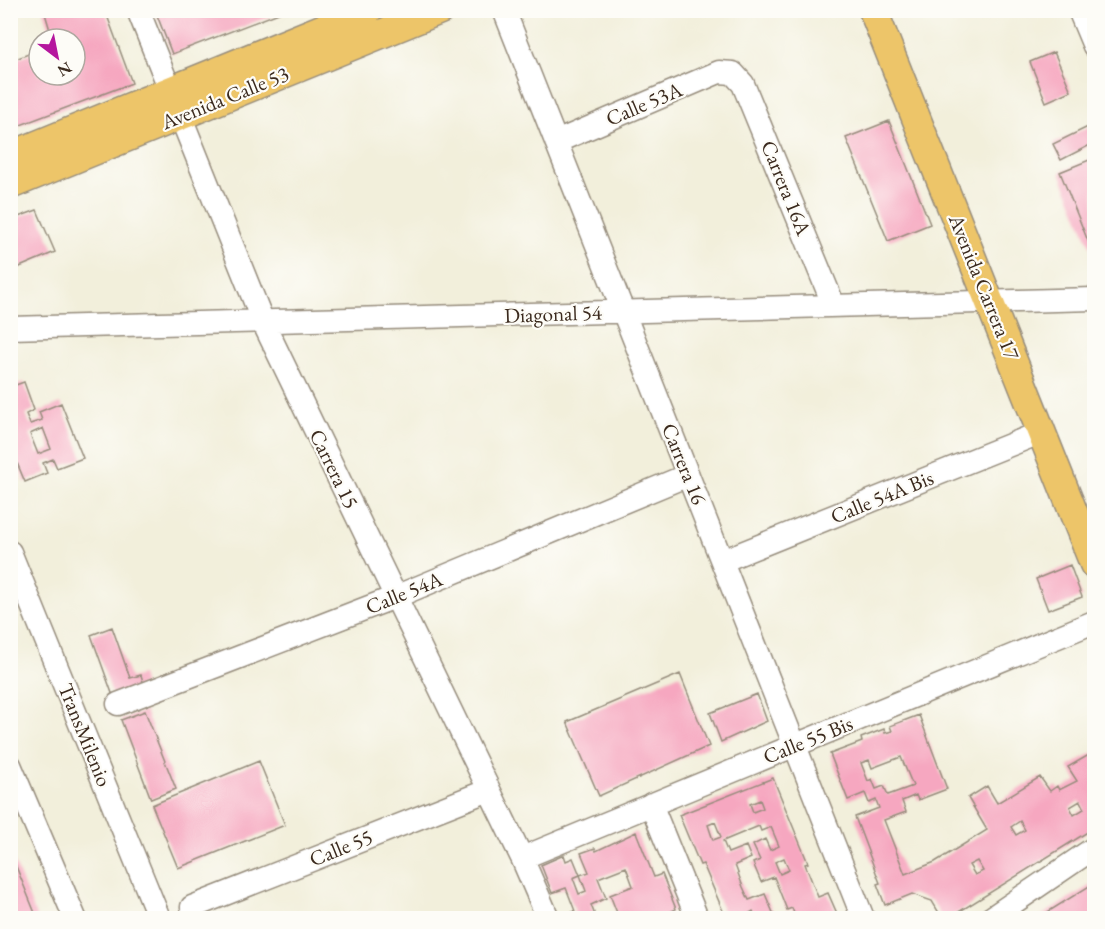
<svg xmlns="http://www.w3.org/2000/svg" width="1105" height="929" font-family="'EB Garamond',serif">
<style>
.building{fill:#f6a7c0;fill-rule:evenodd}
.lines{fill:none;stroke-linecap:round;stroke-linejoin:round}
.minor-casing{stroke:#968c7c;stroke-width:25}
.major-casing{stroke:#968c7c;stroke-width:31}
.minor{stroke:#fff;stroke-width:22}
.major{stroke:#edc569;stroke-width:28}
.labels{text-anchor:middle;stroke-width:4.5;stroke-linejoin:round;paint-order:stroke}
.street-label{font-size:21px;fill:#3b2a1e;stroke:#fdfcf7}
</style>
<rect width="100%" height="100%" fill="#fdfcf7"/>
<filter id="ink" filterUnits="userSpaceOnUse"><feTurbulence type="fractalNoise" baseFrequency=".0167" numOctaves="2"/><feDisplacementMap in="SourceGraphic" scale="12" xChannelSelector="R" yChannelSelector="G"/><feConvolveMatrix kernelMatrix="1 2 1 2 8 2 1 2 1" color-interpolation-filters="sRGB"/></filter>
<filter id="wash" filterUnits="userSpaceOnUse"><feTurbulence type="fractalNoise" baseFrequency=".008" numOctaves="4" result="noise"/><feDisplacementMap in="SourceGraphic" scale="24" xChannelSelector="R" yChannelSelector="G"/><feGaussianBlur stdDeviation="1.35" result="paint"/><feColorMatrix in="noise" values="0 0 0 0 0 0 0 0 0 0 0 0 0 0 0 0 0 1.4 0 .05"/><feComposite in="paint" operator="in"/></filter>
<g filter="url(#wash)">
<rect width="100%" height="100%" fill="#f2efdb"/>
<g id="blocks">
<path class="building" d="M 44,10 L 105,10 L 132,83 L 10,129 L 10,61 L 39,50 L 39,75 L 75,75 L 75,39 L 58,39 L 57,35 L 52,37 Z
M 155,10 L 284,10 L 284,11 L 172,54 Z
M 1054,52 L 1071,91 L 1046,102 L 1030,62 Z
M 889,121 L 930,224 L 888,241 L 846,138 Z
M 1094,124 L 1094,143 L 1061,160 L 1053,144 Z
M 1094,158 L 1094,250 L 1092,251 L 1060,172 Z
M 37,210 L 55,252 L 10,271 L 10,220 Z
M 24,382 L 34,410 L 26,414 L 30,424 L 42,420 L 39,412 L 61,403 L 83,458 L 57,468 L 53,459 L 43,463 L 47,473 L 25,482 L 10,446 L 10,387 ZM 43,428 L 51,449 L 38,454 L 30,434 Z
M 1070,565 L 1082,597 L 1048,610 L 1036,579 Z
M 112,627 L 130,678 L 141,675 L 144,685 L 113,696 L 91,635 Z
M 680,674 L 709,746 L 599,796 L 567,722 Z
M 757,694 L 767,721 L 721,742 L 710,713 Z
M 145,711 L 176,789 L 151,799 L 121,720 Z
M 919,715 L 947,789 L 918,800 L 916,795 L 902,801 L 906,812 L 884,820 L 905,874 L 935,862 L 987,830 L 968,798 L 987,786 L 997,803 L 1040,777 L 1050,791 L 1057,786 L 1059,790 L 1077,781 L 1068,767 L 1094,752 L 1094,828 L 949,918 L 942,918 L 932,901 L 912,894 L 885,905 L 877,884 L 880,883 L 855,817 L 879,808 L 876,800 L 869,803 L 865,793 L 848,800 L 830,754 L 862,742 L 861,738 L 884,729 L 885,733 L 892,731 L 890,726 ZM 901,757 L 913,786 L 888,795 L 884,786 L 876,789 L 872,779 L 868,781 L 861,763 L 869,760 L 872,768 ZM 1080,801 L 1084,809 L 1074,815 L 1070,807 ZM 1020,821 L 1025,830 L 1016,835 L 1011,827 ZM 977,861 L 983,871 L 975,875 L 969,865 Z
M 259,761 L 285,825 L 178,868 L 152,805 Z
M 773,778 L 808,863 L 805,864 L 818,897 L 828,893 L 839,918 L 788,918 L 795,916 L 792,908 L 787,910 L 774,877 L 761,882 L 753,863 L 760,860 L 753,845 L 765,839 L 770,850 L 779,846 L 771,827 L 761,831 L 759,826 L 723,841 L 728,853 L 746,846 L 751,858 L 735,865 L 743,887 L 749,900 L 765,894 L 774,915 L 756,918 L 753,911 L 742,918 L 726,918 L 703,864 L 700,865 L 679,815 ZM 760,800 L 763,808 L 753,812 L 750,804 ZM 715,822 L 721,837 L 713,840 L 708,825 ZM 784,858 L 789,870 L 780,874 L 775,862 Z
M 636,832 L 654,877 L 662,874 L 676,909 L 668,913 L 672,918 L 619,918 L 610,895 L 633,886 L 626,867 L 598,878 L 606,898 L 591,905 L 596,918 L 567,918 L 566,915 L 575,911 L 566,888 L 552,893 L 541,865 L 564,855 L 566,861 L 573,858 L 580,875 L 573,878 L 579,894 L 586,891 L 580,875 L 589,872 L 581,853 L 595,848 L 596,851 Z
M 10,854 L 11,854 L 37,918 L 10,918 Z
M 1094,883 L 1094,918 L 1038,918 Z"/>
</g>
</g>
<g filter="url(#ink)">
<use href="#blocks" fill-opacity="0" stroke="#968c7c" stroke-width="1.5"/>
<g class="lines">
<defs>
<path id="minor" d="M 138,10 L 263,322 L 522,858 L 548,918
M 504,10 L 863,918
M 1079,10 L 1094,46
M 556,142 L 719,72 L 733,73 L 743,84 L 834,306
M 10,328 L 1094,299
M 10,552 L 159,918
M 722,561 L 1042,432
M 118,704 L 395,597 L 688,475
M 10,765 L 75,918
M 651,804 L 697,918
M 522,858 L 1094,622
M 192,907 L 489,790
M 991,918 L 1094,848"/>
<path id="major" d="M 873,10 L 1094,564
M 10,156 L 368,10
M 10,185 L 440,10"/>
</defs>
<use href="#minor" class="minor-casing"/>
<use href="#major" class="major-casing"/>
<use href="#minor" class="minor"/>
<use href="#major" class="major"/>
</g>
</g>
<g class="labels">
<g class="street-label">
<text transform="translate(225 98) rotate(-22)" y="7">Avenida Calle 53</text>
<text transform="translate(644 104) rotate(-23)" y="7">Calle 53A</text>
<text transform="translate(786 188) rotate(68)" y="7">Carrera 16A</text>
<text transform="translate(984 287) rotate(68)" y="7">Avenida Carrera 17</text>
<text transform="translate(553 314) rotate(-2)" y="7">Diagonal 54</text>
<text transform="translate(684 464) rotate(68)" y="7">Carrera 16</text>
<text transform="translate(334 469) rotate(64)" y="7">Carrera 15</text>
<text transform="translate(882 497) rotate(-22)" y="7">Calle 54A Bis</text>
<text transform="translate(404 593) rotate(-22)" y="7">Calle 54A</text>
<text transform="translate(85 735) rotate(68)" y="7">TransMilenio</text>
<text transform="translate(808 740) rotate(-22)" y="7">Calle 55 Bis</text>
<text transform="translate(341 848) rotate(-22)" y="7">Calle 55</text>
</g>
</g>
<rect width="1105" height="929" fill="none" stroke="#fdfcf7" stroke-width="36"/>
<g transform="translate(57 57) rotate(148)"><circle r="28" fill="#fdfcf7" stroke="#afa8a0" stroke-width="1.5"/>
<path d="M0-4.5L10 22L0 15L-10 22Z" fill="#b5179e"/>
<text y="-9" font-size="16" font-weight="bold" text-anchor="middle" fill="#3b2a1e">N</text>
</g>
</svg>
